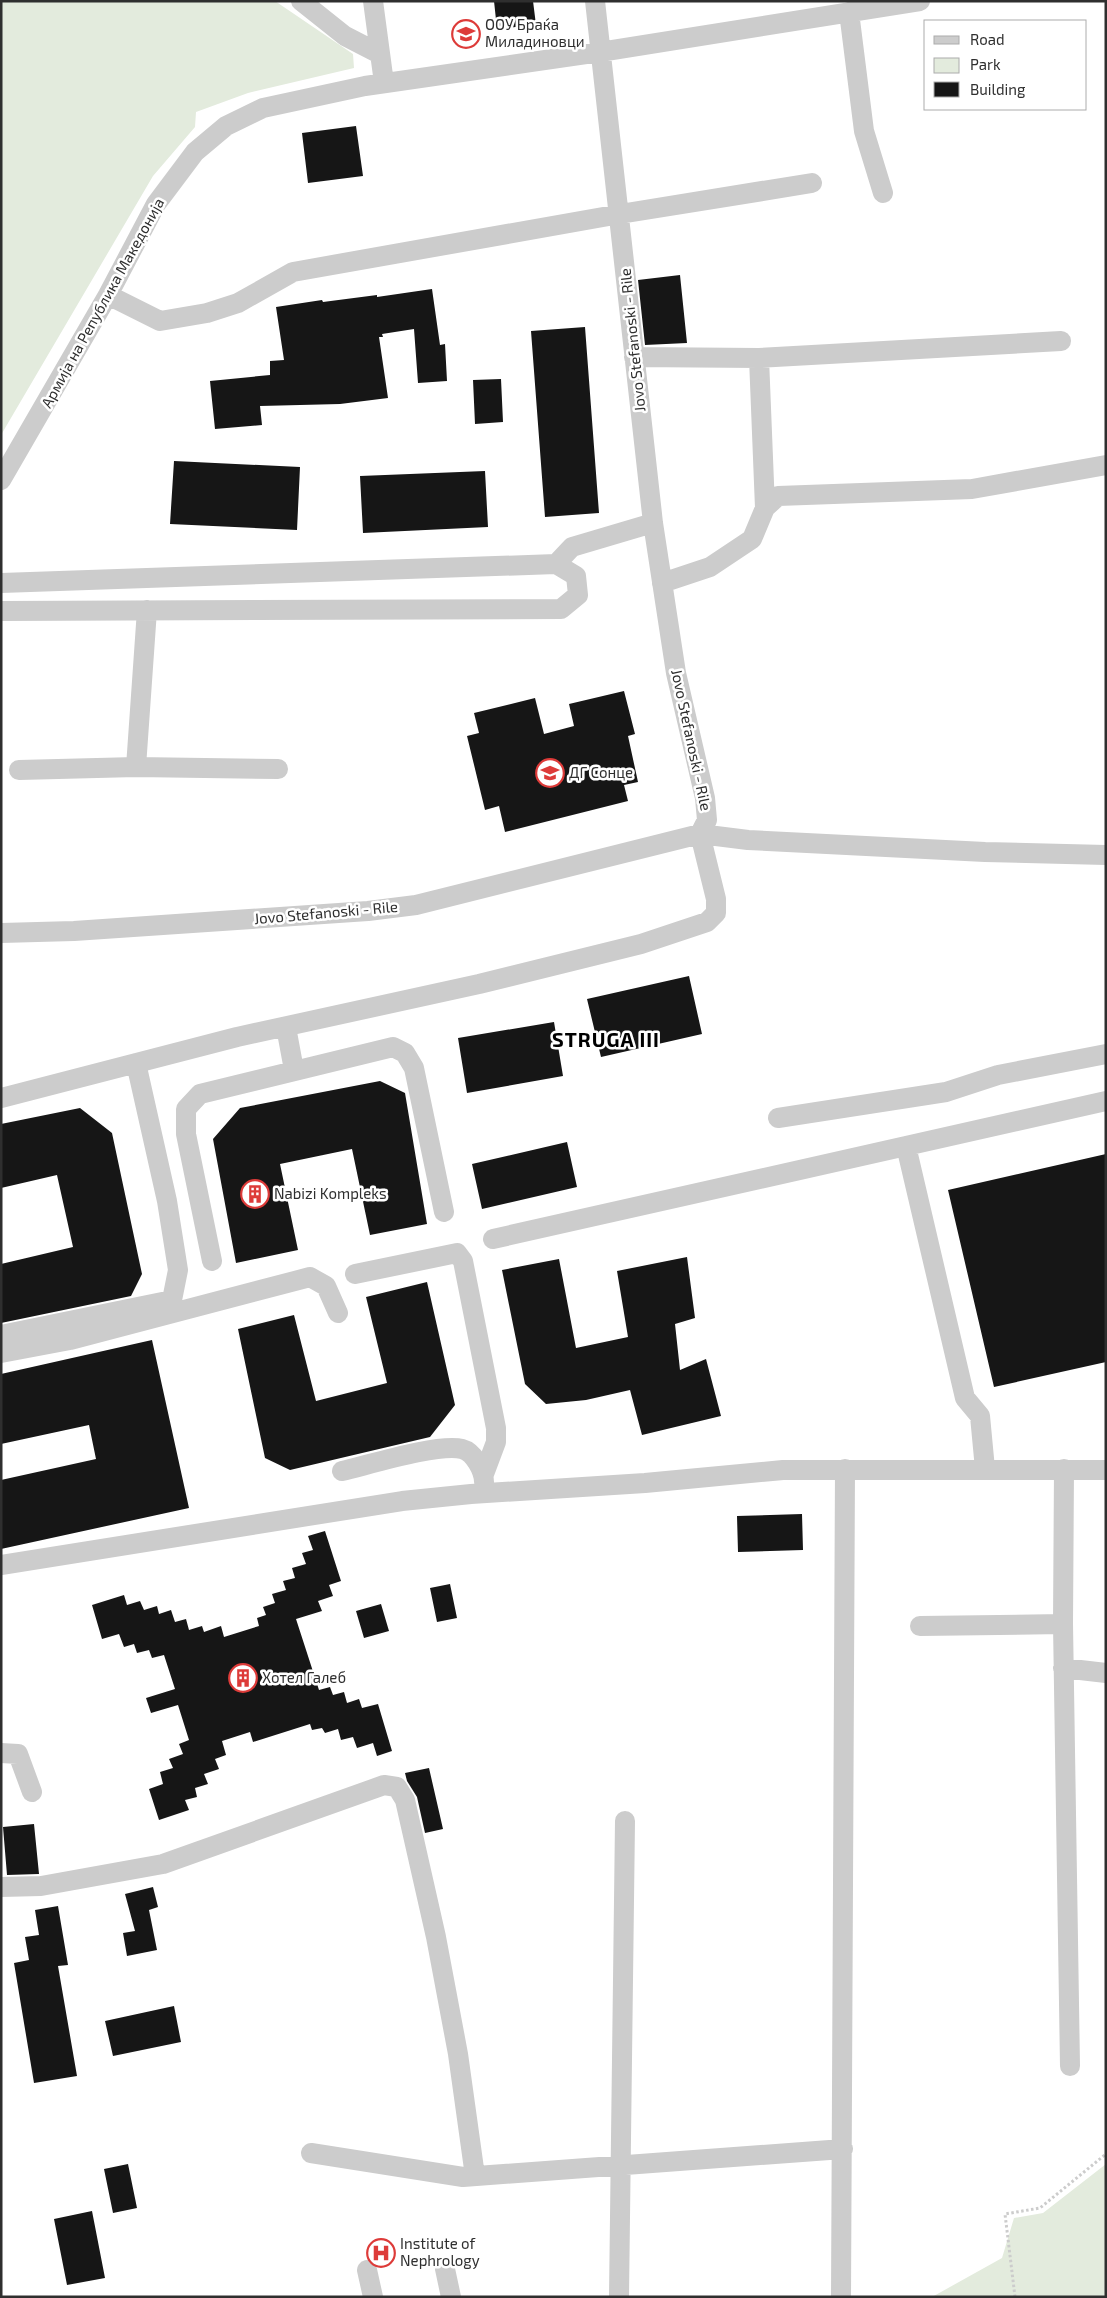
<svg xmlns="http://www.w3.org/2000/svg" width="1107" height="2298" font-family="'Exo 2',sans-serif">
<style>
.green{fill:#e3ebdd}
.building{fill:#161616}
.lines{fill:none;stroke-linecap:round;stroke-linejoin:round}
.path{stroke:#ccc;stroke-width:3;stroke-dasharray:2.5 2.5;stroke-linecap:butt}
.minor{stroke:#ccc;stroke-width:20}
.labels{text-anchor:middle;stroke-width:5;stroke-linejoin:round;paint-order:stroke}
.poi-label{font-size:15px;fill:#2f2f2f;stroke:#fff;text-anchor:start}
.street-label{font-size:15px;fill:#2f2f2f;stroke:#fff}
.district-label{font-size:20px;font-weight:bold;letter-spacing:1px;fill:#000;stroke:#fff}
</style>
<rect width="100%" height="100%" fill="#fff"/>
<path class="green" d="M 1,1 L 275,1 L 353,54 L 354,68 L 248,93 L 196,112 L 195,127 L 153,176 L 1,435 Z
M 1106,2164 L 1106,2297 L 932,2297 L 1002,2258 L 1014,2218 L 1043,2213 Z"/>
<path class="building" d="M 494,1 L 533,1 L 536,25 L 497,29 Z
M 356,126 L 363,176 L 308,183 L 302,133 Z
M 680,275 L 687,343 L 645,345 L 638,280 Z
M 432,289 L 440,345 L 445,344 L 447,381 L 418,383 L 414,329 L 382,334 L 383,337 L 379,337 L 388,398 L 340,404 L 260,406 L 262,425 L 215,429 L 210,381 L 270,375 L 270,361 L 284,360 L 276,307 L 322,300 L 323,302 L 377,295 L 377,297 Z
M 585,327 L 599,513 L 545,517 L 531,331 Z
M 501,379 L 503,422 L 475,424 L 473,380 Z
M 174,461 L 300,467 L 297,530 L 170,524 Z
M 485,471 L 488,527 L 363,533 L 360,476 Z
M 624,691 L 635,734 L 628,736 L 638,782 L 624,785 L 628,801 L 505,832 L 499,806 L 485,810 L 467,736 L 479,733 L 474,713 L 535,698 L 544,734 L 574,726 L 569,704 Z
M 689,976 L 702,1034 L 601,1057 L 587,999 Z
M 554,1022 L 563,1076 L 467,1093 L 458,1038 Z
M 380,1081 L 405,1093 L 427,1224 L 370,1235 L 352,1149 L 280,1164 L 298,1250 L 236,1263 L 213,1139 L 240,1108 Z
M 80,1108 L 112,1133 L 142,1274 L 131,1296 L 1,1323 L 1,1264 L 73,1247 L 57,1175 L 1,1188 L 1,1124 Z
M 567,1142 L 577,1187 L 482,1209 L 472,1164 Z
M 1106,1154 L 1106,1362 L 994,1387 L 948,1190 Z
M 687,1257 L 695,1318 L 675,1324 L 680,1370 L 706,1359 L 721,1416 L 642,1435 L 630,1390 L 586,1400 L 546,1404 L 525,1384 L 502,1270 L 559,1259 L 576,1348 L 628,1337 L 617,1271 Z
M 427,1282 L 455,1405 L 430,1437 L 290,1470 L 265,1458 L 238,1329 L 294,1315 L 316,1401 L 387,1383 L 366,1297 Z
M 152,1340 L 189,1508 L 1,1549 L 1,1480 L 96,1459 L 89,1425 L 1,1444 L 1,1374 Z
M 802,1514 L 803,1550 L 738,1552 L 737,1516 Z
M 325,1531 L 341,1581 L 329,1585 L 333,1596 L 318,1601 L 322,1611 L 296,1619 L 319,1690 L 330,1687 L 333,1695 L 344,1692 L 347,1703 L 359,1699 L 362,1708 L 378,1704 L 392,1751 L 377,1756 L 373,1743 L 357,1748 L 353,1737 L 341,1740 L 338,1729 L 325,1733 L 322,1728 L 312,1730 L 310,1724 L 253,1742 L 250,1732 L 222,1741 L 226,1755 L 215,1759 L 219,1769 L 204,1774 L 208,1784 L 195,1788 L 197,1797 L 185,1800 L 189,1810 L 159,1820 L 149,1789 L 163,1784 L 160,1772 L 173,1768 L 169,1759 L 183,1754 L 179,1744 L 189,1740 L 178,1705 L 151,1713 L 146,1698 L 175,1689 L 164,1655 L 152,1658 L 149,1650 L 137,1653 L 134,1644 L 124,1647 L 119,1634 L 102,1639 L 92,1605 L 124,1595 L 127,1605 L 140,1601 L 144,1610 L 157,1606 L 159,1614 L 171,1610 L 175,1622 L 186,1619 L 189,1630 L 202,1626 L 204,1632 L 221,1626 L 224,1637 L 259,1626 L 257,1618 L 266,1615 L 263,1607 L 275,1603 L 272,1594 L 286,1590 L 283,1581 L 295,1578 L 292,1568 L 306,1564 L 302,1553 L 313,1550 L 308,1536 Z
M 450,1584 L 457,1618 L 437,1622 L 430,1588 Z
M 381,1604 L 389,1631 L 364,1638 L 356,1611 Z
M 429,1768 L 443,1829 L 425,1833 L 417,1797 L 407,1781 L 405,1773 Z
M 34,1824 L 39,1874 L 7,1875 L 3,1827 Z
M 153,1887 L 158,1907 L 149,1910 L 157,1950 L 127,1956 L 123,1933 L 135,1931 L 125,1894 Z
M 58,1906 L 68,1965 L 58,1966 L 77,2076 L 34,2083 L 14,1963 L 29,1960 L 25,1937 L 39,1935 L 35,1910 Z
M 174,2006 L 181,2042 L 113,2056 L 105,2021 Z
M 128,2164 L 137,2208 L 113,2213 L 104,2169 Z
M 92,2211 L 105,2278 L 67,2285 L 54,2219 Z"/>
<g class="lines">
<path class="path" d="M 1015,2297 L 1005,2214 L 1040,2208 L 1106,2154"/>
<path class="minor" d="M 301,1 L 345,36 L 380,54
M 373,1 L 384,83
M 849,12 L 864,131 L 883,193
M 108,295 L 160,321 L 207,313 L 238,303 L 293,272 L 620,214 L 812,183
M 634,357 L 759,358 L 1061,341
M 759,358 L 765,508
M 1,480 L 108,295 L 156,204 L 195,152 L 226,126 L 263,108 L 365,86 L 600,52 L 920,1
M 556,564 L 572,547 L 653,523
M 1,583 L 556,564 L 576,576 L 578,595 L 561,609 L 1,611
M 662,583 L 710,567 L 752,539 L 765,508 L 778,496 L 972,489 L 1106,465
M 136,767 L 147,610
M 19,770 L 136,767 L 278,769
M 1,933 L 74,931 L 368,911 L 416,905 L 700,834 L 707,820 L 705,798 L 676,673 L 653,523 L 595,1
M 286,1027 L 294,1070
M 1,1098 L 237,1037 L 479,984 L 641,944 L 707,922 L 716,913 L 716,899 L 700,834 L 748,840 L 985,852 L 1106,855
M 778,1118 L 946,1092 L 998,1075 L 1106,1054
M 906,1146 L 965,1398 L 980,1416 L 985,1469
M 493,1239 L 1106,1101
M 212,1261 L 186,1134 L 186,1109 L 200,1094 L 393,1047 L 405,1053 L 414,1068 L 444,1212
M 355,1274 L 457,1253 L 463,1261 L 496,1428 L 496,1442 L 484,1474
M 1,1335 L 172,1300 L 178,1270 L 167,1201 L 136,1063
M 1,1353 L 70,1340 L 310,1277 L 326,1286 L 338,1313
M 1064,1469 L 1063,1624 L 1070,2066
M 342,1471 C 368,1465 439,1443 462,1449 C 474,1452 484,1471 484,1482
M 1,1565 L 402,1501 L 471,1494 L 645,1483 L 783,1470 L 1106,1470
M 920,1626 L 1063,1624
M 1063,1668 L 1106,1673
M 1,1753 L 18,1754 L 32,1792
M 1,1887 L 41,1886 L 163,1864 L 384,1785 L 397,1787 L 405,1800 L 436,1937 L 458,2054 L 475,2176
M 311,2153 L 463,2177 L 843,2149
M 445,2269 L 451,2297
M 367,2270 L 373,2297
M 619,2297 L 625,1821
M 841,2297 L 845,1469"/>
</g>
<defs>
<symbol id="school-ring" viewBox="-11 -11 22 22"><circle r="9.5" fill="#fff" stroke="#dd3b39" stroke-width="1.5"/><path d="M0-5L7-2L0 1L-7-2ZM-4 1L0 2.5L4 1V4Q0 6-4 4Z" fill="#dd3b39"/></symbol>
<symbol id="building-ring" viewBox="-11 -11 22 22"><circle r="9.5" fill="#fff" stroke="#dd3b39" stroke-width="1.5"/><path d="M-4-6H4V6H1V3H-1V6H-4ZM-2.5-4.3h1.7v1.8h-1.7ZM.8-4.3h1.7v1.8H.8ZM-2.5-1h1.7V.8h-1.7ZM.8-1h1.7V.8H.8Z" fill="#dd3b39"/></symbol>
<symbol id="hospital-ring" viewBox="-11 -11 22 22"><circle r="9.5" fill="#fff" stroke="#dd3b39" stroke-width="1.5"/><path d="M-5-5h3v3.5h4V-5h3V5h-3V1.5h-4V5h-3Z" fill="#dd3b39"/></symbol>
</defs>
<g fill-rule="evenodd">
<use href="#school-ring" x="450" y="18" width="32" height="32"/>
<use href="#school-ring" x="534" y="757" width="32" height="32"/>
<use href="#building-ring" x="239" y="1178" width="32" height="32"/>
<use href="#building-ring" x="227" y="1662" width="32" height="32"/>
<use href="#hospital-ring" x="365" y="2237" width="32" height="32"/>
</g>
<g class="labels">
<g class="poi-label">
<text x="485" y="30">ООУ Браќа<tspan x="485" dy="17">Миладиновци</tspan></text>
<text x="569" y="778">ДГ Сонце</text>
<text x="274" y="1199">Nabizi Kompleks</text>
<text x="262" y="1683">Хотел Галеб</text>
<text x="400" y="2249">Institute of<tspan x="400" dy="17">Nephrology</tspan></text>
</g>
<g class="street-label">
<text transform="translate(103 303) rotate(-61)" y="5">Армија на Република Македонија</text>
<text transform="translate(633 340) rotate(-96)" y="5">Jovo Stefanoski - Rile</text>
<text transform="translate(691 740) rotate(78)" y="5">Jovo Stefanoski - Rile</text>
<text transform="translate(326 913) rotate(-5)" y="5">Jovo Stefanoski - Rile</text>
</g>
<g class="district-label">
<text x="606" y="1047">STRUGA III</text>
</g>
</g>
<rect width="1107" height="2298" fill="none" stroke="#2f2f2f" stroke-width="5"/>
<rect x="924" y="20" width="162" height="90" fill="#ffffff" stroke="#acacac"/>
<rect x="934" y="36" width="25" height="8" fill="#cccccc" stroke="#acacac"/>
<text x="970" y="45" font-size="15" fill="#2f2f2f">Road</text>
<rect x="934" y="58" width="25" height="15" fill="#e3ebdd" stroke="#acacac"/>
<text x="970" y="70" font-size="15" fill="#2f2f2f">Park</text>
<rect x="934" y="82" width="25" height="15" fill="#161616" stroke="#acacac"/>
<text x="970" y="95" font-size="15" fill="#2f2f2f">Building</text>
</svg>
